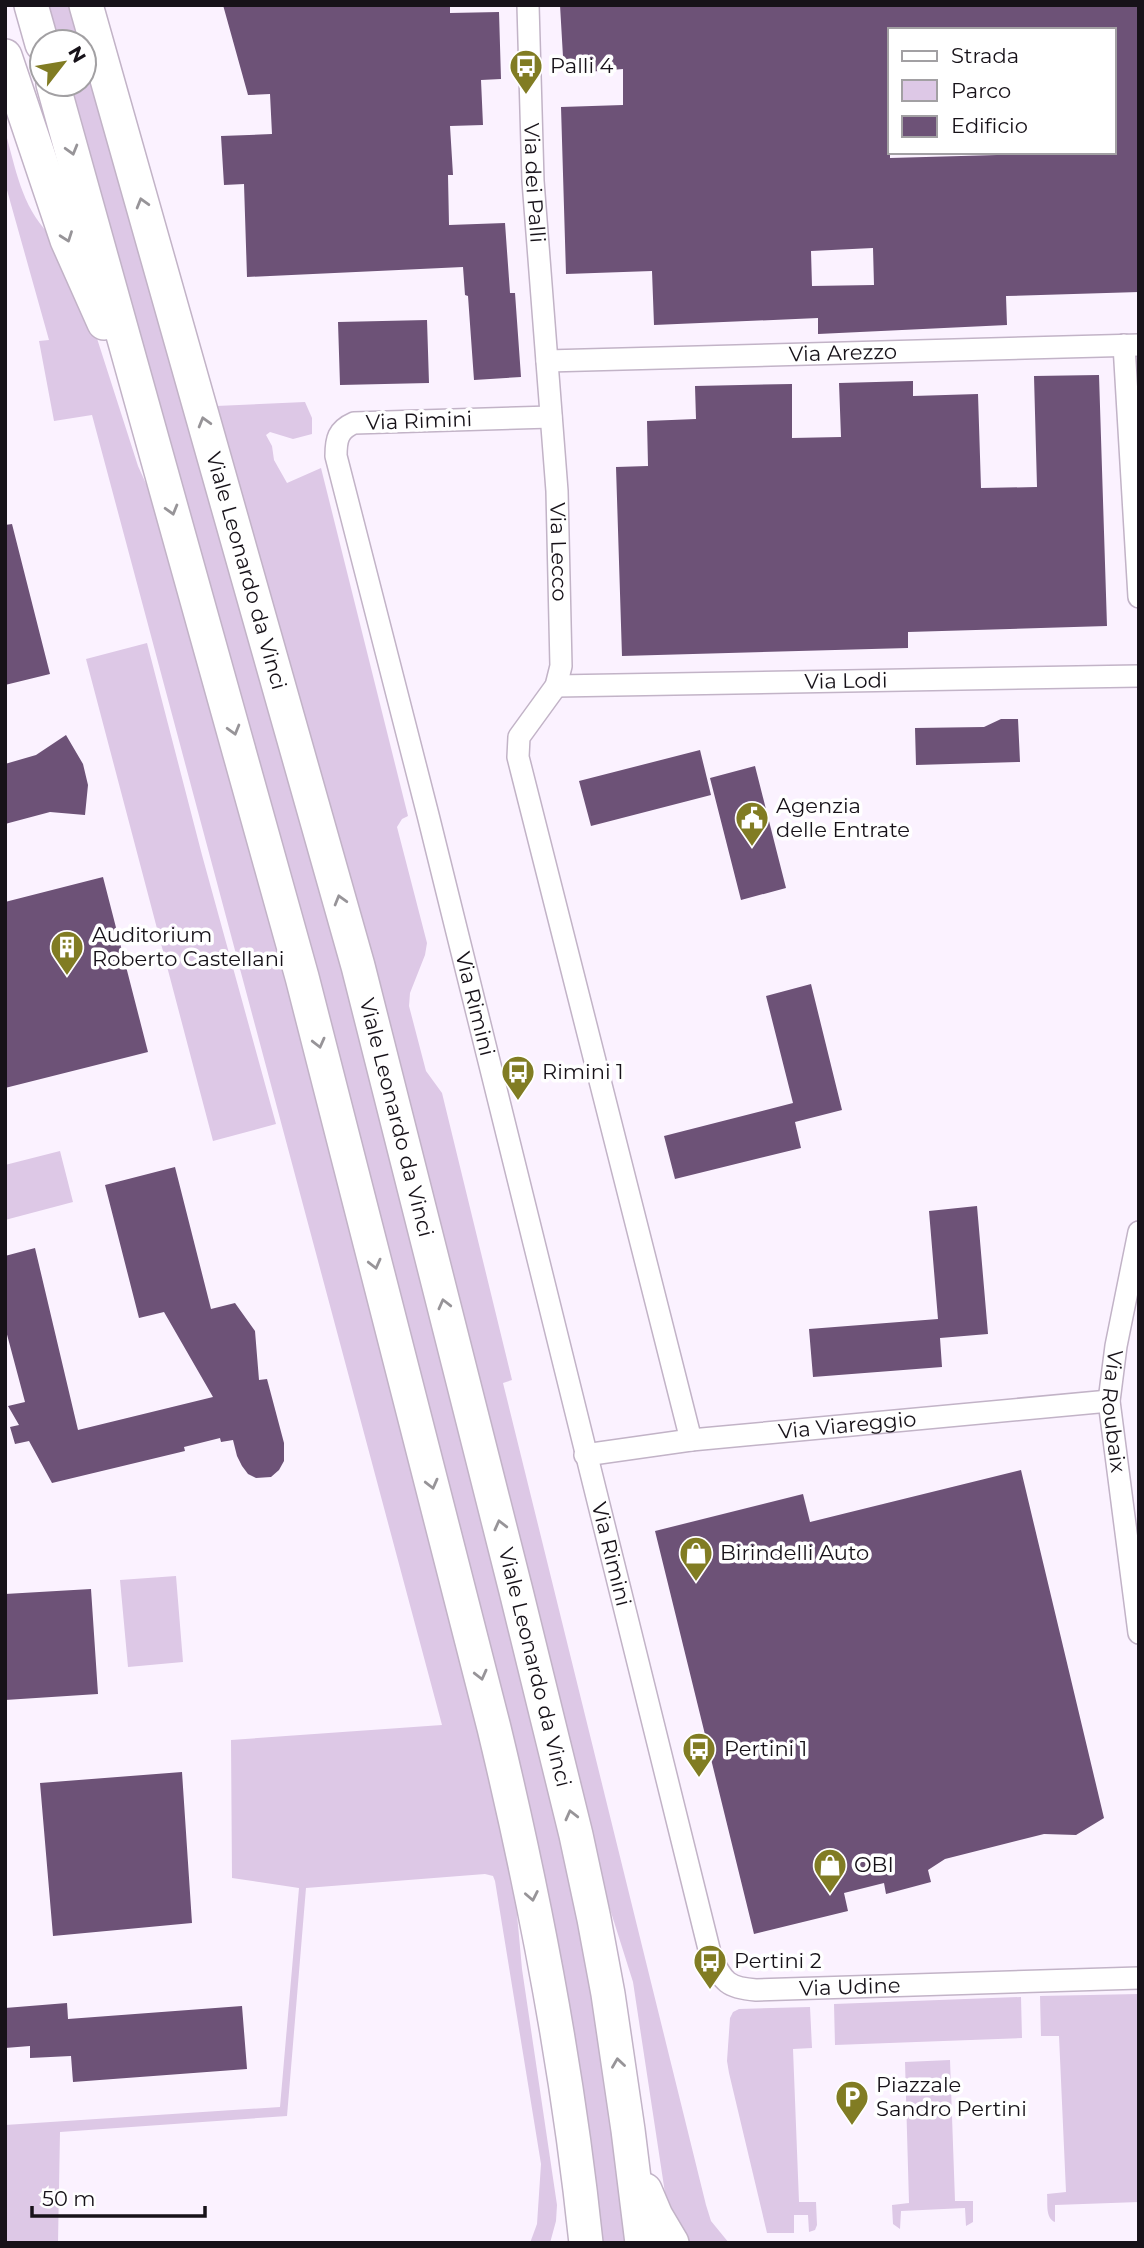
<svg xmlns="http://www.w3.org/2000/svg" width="1144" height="2248" font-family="Montserrat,sans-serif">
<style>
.green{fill:#ddc8e6}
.building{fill:#6d5277;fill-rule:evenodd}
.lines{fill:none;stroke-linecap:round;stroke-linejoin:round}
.minor-casing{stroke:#c2b3c7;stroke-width:24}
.trunk-casing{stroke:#c2b3c7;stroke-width:36}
.minor{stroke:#fff;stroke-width:21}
.trunk{stroke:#fff;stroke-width:33}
.oneway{stroke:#979498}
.labels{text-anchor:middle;stroke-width:7;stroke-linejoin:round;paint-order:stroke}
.poi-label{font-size:21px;fill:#171219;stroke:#fff;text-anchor:start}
.street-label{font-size:21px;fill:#171219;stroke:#fff}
</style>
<rect width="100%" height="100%" fill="#fbf2ff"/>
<path class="green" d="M 43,5 L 72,5 L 82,42 L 53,42 Z
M 84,48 L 329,912 L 557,1811 L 593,1987 L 627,2243 L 597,2243 L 584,2129 L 65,84 L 84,84 Z
M 5,131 C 16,169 21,205 49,234 L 93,326 L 138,466 L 156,506 L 301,1023 L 507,1845 L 514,1881 L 522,1969 L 557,2205 L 556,2221 L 550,2243 L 530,2243 L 537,2224 L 541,2164 L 495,1881 L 493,1876 L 485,1874 L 306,1888 L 287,2116 L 60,2132 L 58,2243 L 5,2243 L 5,2125 L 280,2107 L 299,1888 L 232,1878 L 231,1740 L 442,1725 L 92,415 L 54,421 L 39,341 L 49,340 L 5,183 Z
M 305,402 L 312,418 L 312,434 L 293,439 L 270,432 L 266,435 L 272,446 L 274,460 L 287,483 L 321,468 L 408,816 L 402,819 L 397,827 L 427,943 L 425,955 L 410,993 L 409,1006 L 426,1071 L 442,1093 L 512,1380 L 503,1383 L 706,2205 L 711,2221 L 729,2243 L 686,2243 L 667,2203 L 665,2193 L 633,1982 L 604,1890 L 552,1667 L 412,1114 L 332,811 L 216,406 Z
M 147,643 L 202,855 L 276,1124 L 213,1141 L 86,659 Z
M 60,1151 L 73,1202 L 5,1220 L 5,1165 Z
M 176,1576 L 183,1662 L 128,1667 L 120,1580 Z
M 1139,1994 L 1139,2202 L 1055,2205 L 1055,2222 C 1045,2218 1048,2203 1047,2194 L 1066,2192 L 1059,2036 L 1041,2036 L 1040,1996 Z
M 1021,1997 L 1022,2038 L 835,2045 L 834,2004 Z
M 810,2007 L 812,2048 L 793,2049 L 799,2202 L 816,2202 L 817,2225 L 815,2230 L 809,2232 L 808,2215 L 794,2215 L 794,2233 L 767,2233 L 729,2073 L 727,2061 L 730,2018 L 733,2012 L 739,2009 Z
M 950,2060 L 955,2201 L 973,2201 L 973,2222 L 966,2226 L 965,2208 L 901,2211 L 900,2229 L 893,2224 L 892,2205 L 909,2203 L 905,2062 Z"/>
<path class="building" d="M 223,5 L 450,5 L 450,13 L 499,12 L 501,79 L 481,80 L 483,125 L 450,126 L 453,175 L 448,175 L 449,225 L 505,223 L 510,293 L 515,293 L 521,377 L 474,380 L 468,296 L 465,295 L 463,267 L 247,277 L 244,184 L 224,185 L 221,136 L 272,134 L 270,94 L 248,95 Z
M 560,5 L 1139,5 L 1139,292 L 1006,296 L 1007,325 L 818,334 L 818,318 L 654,325 L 652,271 L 566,274 L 561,107 L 623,105 L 623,69 L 564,74 ZM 890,30 L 1114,30 L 1114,152 L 997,152 L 997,155 L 890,158 ZM 873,248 L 874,285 L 812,286 L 811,251 Z
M 427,320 L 429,383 L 340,385 L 338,322 Z
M 1099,375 L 1107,626 L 908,632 L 908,648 L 622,656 L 616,467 L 648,466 L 647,421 L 696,419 L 695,386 L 792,384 L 792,438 L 841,437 L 839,383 L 913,381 L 913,396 L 978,394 L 981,488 L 1037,487 L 1034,376 Z
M 12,524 L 50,674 L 5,685 L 5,525 Z
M 1001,719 L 1018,719 L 1020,762 L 916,765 L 915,728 L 984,727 Z
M 66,735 L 83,764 L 88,785 L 85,815 L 50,812 L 5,824 L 5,764 L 36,755 Z
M 700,750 L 711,795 L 591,826 L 579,781 Z
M 755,766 L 786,888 L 741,900 L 710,778 Z
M 103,877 L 148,1052 L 5,1088 L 5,902 Z
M 811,984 L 842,1110 L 795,1122 L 801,1148 L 675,1179 L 664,1136 L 793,1103 L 766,996 Z
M 175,1167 L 211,1309 L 235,1303 L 255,1331 L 259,1380 L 267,1379 L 284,1443 L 284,1461 L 279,1470 L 271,1477 L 256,1478 L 248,1474 L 242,1466 L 237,1456 L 233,1440 L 221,1442 L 220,1438 L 184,1447 L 185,1451 L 52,1483 L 29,1441 L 15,1444 L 10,1427 L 19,1425 L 8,1406 L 25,1402 L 5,1327 L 5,1256 L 35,1248 L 78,1430 L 213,1397 L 164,1312 L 139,1318 L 105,1185 Z
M 977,1206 L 988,1334 L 940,1338 L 942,1367 L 813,1377 L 809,1329 L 938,1319 L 929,1211 Z
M 1021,1470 L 1104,1818 L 1076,1835 L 1044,1834 L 945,1859 L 928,1870 L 931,1882 L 886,1894 L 884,1883 L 844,1893 L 848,1911 L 754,1934 L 655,1531 L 803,1494 L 810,1522 Z
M 91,1589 L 98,1694 L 5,1700 L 5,1594 Z
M 182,1772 L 192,1923 L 53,1936 L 40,1783 Z
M 67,2003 L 68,2019 L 242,2006 L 247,2069 L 73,2082 L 71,2056 L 30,2058 L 30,2046 L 5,2048 L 5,2008 Z"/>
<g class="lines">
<defs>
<g id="minor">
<path id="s1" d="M 528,5 L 533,181 L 557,491 L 561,666 L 556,686 L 519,737 L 518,757 L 691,1440"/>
<path d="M 1124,345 L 1139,597"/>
<path id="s2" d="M 547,361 L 1139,345"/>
<path id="s3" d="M 551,417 L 354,423 C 338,430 336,439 336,456 L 428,815 L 711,1957 C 723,1982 728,1988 756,1990 L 1139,1978"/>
<path id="s4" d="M 556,686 L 1139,676"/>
<path id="s5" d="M 1139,1232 L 1116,1346 L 1109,1401 L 1139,1633"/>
<path id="s6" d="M 585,1455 L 691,1440 L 1109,1401"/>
</g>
<g id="trunk">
<path d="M 31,5 L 42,44"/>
<path id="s7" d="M 86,5 L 358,966 L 516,1591 L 576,1835 L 594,1919 L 608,1994 L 628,2130 L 642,2243"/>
<path d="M 5,56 L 67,240 L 104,323"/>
<path d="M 53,84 L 302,977 L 494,1728 C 535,1898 568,2069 586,2243"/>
<path d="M 645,2190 L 656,2216 L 672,2243"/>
</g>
</defs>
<use href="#minor" class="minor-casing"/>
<use href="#trunk" class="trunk-casing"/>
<use href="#minor" class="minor"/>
<use href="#trunk" class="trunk"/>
</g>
<defs><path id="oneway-chevron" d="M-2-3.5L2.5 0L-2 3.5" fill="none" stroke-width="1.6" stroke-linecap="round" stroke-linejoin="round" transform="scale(1.75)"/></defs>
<g class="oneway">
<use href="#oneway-chevron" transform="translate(72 150) rotate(74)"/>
<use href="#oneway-chevron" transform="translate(142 203) rotate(-106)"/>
<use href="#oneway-chevron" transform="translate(67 237) rotate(70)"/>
<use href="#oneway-chevron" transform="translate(204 422) rotate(-106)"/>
<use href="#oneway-chevron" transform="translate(172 510) rotate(74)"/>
<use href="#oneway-chevron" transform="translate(234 730) rotate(74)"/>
<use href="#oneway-chevron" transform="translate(340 900) rotate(-106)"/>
<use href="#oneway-chevron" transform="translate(319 1043) rotate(76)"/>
<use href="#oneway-chevron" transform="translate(375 1264) rotate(76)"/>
<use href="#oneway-chevron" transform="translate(444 1304) rotate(-104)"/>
<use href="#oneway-chevron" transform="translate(432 1484) rotate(76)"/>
<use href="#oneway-chevron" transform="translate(500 1525) rotate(-104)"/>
<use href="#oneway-chevron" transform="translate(481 1675) rotate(76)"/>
<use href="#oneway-chevron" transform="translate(571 1815) rotate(-104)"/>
<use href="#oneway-chevron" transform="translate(532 1896) rotate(79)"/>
<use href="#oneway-chevron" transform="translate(618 2063) rotate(-98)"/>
</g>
<defs>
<symbol id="bus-pin" viewBox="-11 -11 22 30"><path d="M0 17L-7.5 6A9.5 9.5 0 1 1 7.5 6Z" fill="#817c23" stroke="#fff"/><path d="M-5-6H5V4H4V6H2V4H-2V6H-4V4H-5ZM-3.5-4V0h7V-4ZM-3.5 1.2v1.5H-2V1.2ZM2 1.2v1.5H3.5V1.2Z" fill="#fff"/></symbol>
<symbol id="civic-pin" viewBox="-11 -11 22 30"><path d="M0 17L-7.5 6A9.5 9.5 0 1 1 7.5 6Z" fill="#817c23" stroke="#fff"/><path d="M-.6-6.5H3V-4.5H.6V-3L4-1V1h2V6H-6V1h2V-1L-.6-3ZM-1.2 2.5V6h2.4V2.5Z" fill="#fff"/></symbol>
<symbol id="building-pin" viewBox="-11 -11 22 30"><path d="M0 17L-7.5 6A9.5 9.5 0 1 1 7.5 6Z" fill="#817c23" stroke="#fff"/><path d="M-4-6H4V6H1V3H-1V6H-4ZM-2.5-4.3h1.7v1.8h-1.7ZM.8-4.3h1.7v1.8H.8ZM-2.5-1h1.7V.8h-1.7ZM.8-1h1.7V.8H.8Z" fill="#fff"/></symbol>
<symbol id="shop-pin" viewBox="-11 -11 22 30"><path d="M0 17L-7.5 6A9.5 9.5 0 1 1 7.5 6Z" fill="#817c23" stroke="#fff"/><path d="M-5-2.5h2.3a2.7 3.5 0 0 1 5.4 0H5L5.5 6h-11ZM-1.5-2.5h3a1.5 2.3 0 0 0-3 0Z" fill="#fff"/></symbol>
<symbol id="parking-pin" viewBox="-11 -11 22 30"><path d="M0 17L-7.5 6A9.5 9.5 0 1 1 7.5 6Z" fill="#817c23" stroke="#fff"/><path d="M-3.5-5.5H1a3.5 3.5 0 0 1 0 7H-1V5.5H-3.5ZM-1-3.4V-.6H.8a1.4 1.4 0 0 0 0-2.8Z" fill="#fff"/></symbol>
</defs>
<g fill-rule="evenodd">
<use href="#bus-pin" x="507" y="47" width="38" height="52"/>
<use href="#civic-pin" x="733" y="799" width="38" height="52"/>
<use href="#building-pin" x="48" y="928" width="38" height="52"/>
<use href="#bus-pin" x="499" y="1053" width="38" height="52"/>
<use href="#shop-pin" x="677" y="1534" width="38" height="52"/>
<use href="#bus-pin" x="680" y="1730" width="38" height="52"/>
<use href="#shop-pin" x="811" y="1846" width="38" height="52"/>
<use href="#bus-pin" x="691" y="1942" width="38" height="52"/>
<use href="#parking-pin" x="833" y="2078" width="38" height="52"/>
</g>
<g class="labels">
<g class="poi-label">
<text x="550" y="73">Palli 4</text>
<text x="776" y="813">Agenzia<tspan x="776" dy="24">delle Entrate</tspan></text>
<text x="92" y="942">Auditorium<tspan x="92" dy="24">Roberto Castellani</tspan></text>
<text x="542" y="1079">Rimini 1</text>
<text x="720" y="1560">Birindelli Auto</text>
<text x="724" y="1756">Pertini 1</text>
<text x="854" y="1872">OBI</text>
<text x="734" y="1968">Pertini 2</text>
<text x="876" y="2092">Piazzale<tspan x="876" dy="24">Sandro Pertini</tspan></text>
</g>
<g class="street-label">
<text dy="7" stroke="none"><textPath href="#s1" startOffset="178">Via dei Palli</textPath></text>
<text dy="7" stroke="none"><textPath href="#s2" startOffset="296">Via Arezzo</textPath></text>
<text transform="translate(419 421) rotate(-2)" y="7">Via Rimini</text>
<text dy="7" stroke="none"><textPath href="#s1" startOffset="548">Via Lecco</textPath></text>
<text dy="7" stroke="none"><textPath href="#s7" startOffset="588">Viale Leonardo da Vinci</textPath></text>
<text dy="7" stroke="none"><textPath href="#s4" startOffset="290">Via Lodi</textPath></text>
<text dy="7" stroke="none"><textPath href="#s3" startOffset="803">Via Rimini</textPath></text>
<text dy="7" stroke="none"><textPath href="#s7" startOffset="1155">Viale Leonardo da Vinci</textPath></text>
<text dy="7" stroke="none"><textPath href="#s5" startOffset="182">Via Roubaix</textPath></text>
<text dy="7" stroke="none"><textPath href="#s6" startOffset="264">Via Viareggio</textPath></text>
<text dy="7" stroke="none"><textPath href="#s3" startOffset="1370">Via Rimini</textPath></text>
<text dy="7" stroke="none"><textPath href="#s7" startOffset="1722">Viale Leonardo da Vinci</textPath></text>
<text dy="7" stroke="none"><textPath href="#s3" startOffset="1939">Via Udine</textPath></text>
</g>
</g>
<rect width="1144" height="2248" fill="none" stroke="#171219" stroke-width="14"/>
<rect x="888" y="28" width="228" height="126" fill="#ffffff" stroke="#a2a0a3" stroke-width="2"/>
<rect x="902" y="51" width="35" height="10" fill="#ffffff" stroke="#a2a0a3" stroke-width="2"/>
<text x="951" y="63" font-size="21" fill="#171219">Strada</text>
<rect x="902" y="80" width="35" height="21" fill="#ddc8e6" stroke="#a2a0a3" stroke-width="2"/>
<text x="951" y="98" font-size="21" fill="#171219">Parco</text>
<rect x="902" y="116" width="35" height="21" fill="#6d5277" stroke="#a2a0a3" stroke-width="2"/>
<text x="951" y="133" font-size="21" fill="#171219">Edificio</text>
<g transform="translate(63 63) rotate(59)"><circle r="33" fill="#ffffff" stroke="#a2a0a3" stroke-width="2"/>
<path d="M0-5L12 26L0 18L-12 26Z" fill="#817c23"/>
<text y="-10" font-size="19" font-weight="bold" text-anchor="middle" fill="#171219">N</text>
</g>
<path d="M32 2206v10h173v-10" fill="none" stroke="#171219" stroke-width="3.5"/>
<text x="42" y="2206" font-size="21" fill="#171219" stroke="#ffffff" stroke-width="5" paint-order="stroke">50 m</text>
</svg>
